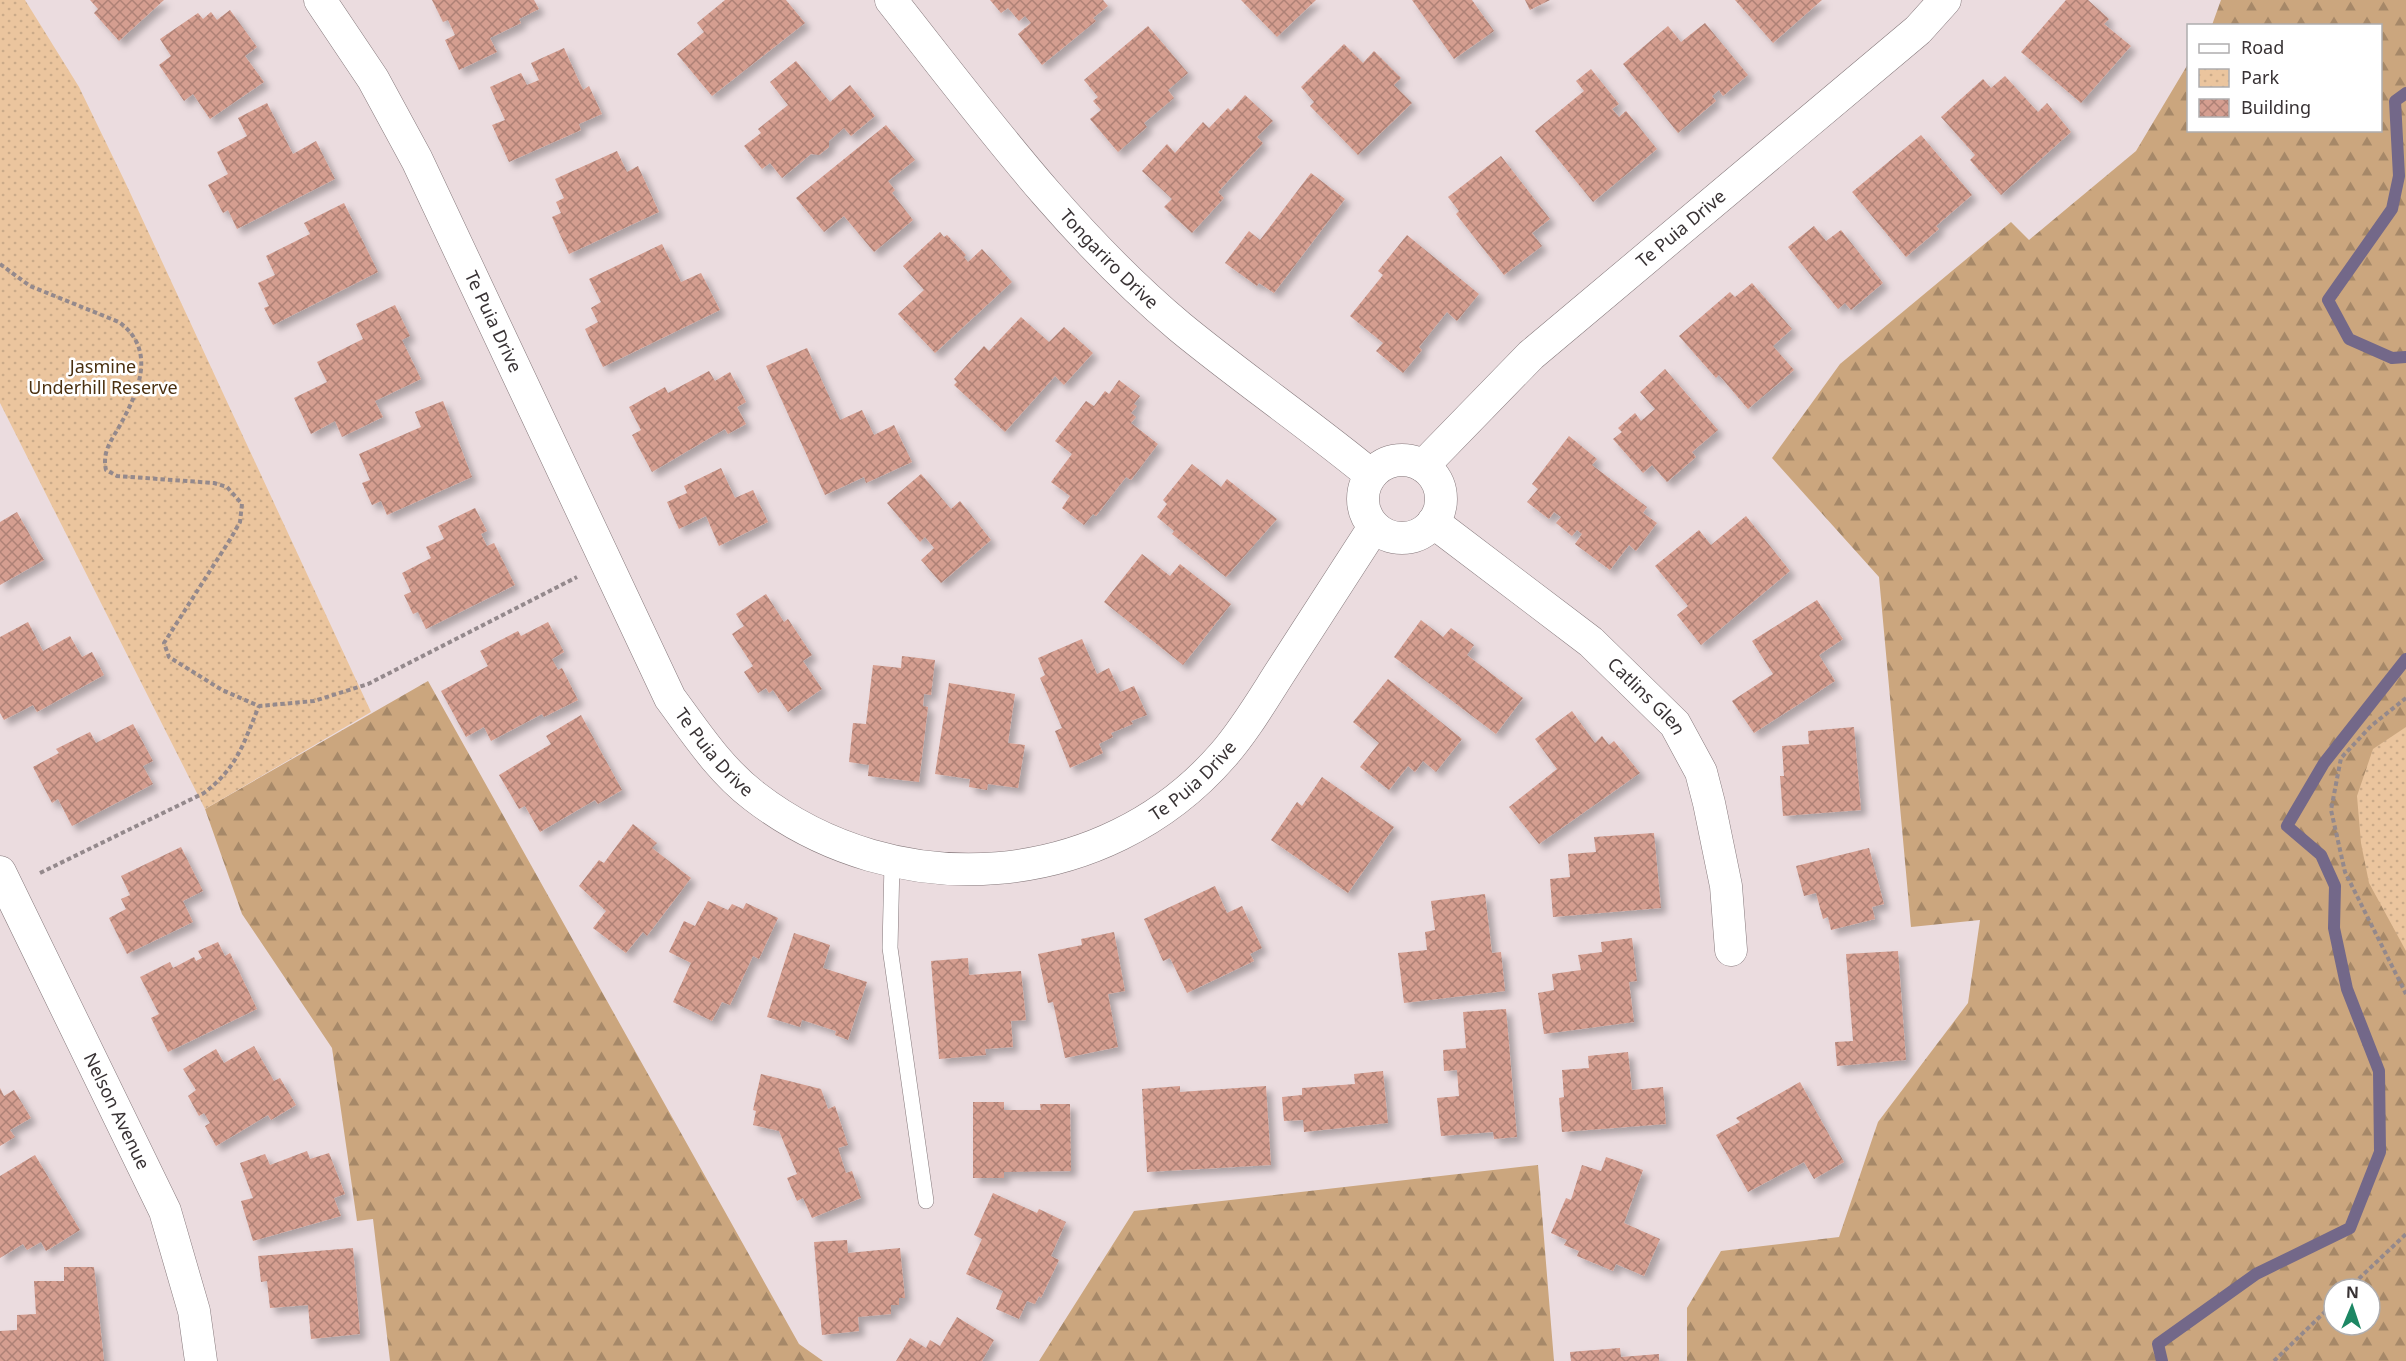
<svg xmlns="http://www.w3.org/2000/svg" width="2406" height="1361" font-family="'Noto Sans',sans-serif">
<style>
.forest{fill:url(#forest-firs);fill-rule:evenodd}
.park{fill:url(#park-dots)}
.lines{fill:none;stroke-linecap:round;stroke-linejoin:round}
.stream{stroke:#736889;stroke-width:12}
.building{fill:url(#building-cross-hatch);filter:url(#shadow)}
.service-casing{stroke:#85787b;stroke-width:16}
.minor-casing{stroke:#85787b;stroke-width:33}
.path{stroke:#94898c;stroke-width:4;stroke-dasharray:4.5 3;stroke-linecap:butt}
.service{stroke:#fff;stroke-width:15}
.minor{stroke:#fff;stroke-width:32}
.labels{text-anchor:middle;stroke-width:5;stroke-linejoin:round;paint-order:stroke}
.street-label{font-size:18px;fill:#383234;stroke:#fff}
.park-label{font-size:18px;fill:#4a3010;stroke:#fff}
</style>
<defs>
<pattern id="forest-firs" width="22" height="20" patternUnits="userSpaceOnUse" patternTransform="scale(1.5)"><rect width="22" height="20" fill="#cba67e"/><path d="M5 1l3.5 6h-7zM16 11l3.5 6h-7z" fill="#a68868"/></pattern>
<pattern id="park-dots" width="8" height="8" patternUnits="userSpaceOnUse" patternTransform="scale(1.5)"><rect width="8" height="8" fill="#ebc59e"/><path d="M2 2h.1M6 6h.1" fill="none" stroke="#caaa89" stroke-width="1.8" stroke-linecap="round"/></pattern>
<pattern id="building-cross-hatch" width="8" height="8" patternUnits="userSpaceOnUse" patternTransform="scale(1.5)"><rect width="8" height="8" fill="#d59e90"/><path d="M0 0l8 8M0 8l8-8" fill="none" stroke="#ae8176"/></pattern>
<filter id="shadow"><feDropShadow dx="5.5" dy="5.5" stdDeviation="3" flood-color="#0004"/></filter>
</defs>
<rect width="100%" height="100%" fill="#ebdcdf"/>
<path class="forest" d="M 2221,0 L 2406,0 L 2406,1361 L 1687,1361 L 1687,1308 L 1721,1251 L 1839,1237 L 1878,1122 L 1968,1003 L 1980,920 L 1911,927 L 1879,577 L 1772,458 L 1840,364 L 2011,222 L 2029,240 L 2136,151 L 2188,64 L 2188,130 L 2380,130 L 2380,26 L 2212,25 ZM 2334,1289 L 2370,1289 L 2370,1325 L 2334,1325 Z
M 428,681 L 799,1344 L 823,1361 L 390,1361 L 373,1219 L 357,1221 L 332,1048 L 242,914 L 205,809 Z
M 1538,1165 L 1554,1361 L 1039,1361 L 1134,1211 Z"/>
<path class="park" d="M 0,0 L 25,0 L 79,87 L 126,184 L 371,712 L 205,809 L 0,403 Z
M 2406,727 L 2406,951 L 2369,883 L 2361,843 L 2357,796 L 2373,749 Z"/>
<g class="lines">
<path class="stream" d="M 2406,93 L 2395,101 L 2399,176 L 2392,209 L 2328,300 L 2349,339 L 2392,358 L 2406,357
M 2162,1361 L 2158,1344 L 2256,1274 L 2350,1228 L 2380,1152 L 2379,1071 L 2347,989 L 2334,928 L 2335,886 L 2321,855 L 2287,826 L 2324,763 L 2406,659"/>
</g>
<path class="building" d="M 90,0 L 164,0 L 119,41 L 94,13 L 98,9 Z
M 432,0 L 534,0 L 539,9 L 519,19 L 521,23 L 490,38 L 497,52 L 459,70 L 445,40 L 455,35 L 448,20 L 443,22 Z
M 725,0 L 786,0 L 805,23 L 712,96 L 677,54 L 704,32 L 697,23 Z
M 990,0 L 1103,0 L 1108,6 L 1093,18 L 1096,21 L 1042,65 L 1018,34 L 1031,23 L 1025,16 L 1019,21 L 1008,8 L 1001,13 Z
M 1241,0 L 1316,0 L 1277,37 Z
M 1412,0 L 1472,0 L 1494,31 L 1454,59 Z
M 1525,0 L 1550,0 L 1530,10 Z
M 1735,0 L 1822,0 L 1773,43 Z
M 2066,0 L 2088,0 L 2109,19 L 2104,24 L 2131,46 L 2081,103 L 2021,52 Z
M 230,10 L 257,47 L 245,56 L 264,82 L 210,119 L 193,94 L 184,101 L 159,65 L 171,56 L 160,39 L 198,13 L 203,19 L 211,12 L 217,20 Z
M 1705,23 L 1748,75 L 1723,96 L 1719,90 L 1712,96 L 1716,101 L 1678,133 L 1623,64 L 1668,26 L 1681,42 Z
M 1148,26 L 1188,73 L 1168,90 L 1174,98 L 1144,123 L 1147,127 L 1118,152 L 1090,119 L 1101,110 L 1093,101 L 1098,97 L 1084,80 Z
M 1344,44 L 1363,63 L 1374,51 L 1401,78 L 1394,85 L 1412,103 L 1358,155 L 1310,106 L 1314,102 L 1301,87 Z
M 564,48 L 583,90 L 589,86 L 602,114 L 579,124 L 581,130 L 509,162 L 492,125 L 505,120 L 490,87 L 521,73 L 527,85 L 539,80 L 531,63 Z
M 796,61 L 830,102 L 850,85 L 875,116 L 851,136 L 844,128 L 829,141 L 829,147 L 819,155 L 811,154 L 782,178 L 770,163 L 762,169 L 744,146 L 761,133 L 758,129 L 788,105 L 770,82 Z
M 1591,69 L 1619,104 L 1612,109 L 1619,117 L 1626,111 L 1657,149 L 1593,202 L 1535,131 L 1584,91 L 1576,81 Z
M 2005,76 L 2038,112 L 2047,103 L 2071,132 L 2001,195 L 1970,160 L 1975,155 L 1941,117 L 1983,79 L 1991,88 Z
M 1245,95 L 1273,121 L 1257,137 L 1263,143 L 1218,192 L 1224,198 L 1192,233 L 1164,207 L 1172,199 L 1142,171 L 1167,144 L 1175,153 L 1203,122 L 1209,128 L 1228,108 L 1231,111 Z
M 267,103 L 293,154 L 316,141 L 335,179 L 237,229 L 228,210 L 223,213 L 208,185 L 228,174 L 217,152 L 247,136 L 238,118 Z
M 886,125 L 915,160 L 888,181 L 895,190 L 892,193 L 913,220 L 874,252 L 844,216 L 824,232 L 796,198 Z
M 1921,135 L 1972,195 L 1936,226 L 1939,229 L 1906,257 L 1852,192 Z
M 617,151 L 627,172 L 638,166 L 659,212 L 569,254 L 552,217 L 561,213 L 556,202 L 564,198 L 555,179 Z
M 1501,156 L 1550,219 L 1532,233 L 1542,246 L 1504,275 L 1456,214 L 1459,211 L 1448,197 Z
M 1311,173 L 1345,199 L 1274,293 L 1259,283 L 1257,286 L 1225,263 L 1249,231 L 1260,240 Z
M 344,203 L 378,272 L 273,325 L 264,308 L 269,306 L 258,283 L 275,275 L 266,256 L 310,234 L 304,223 Z
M 1814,226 L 1826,241 L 1841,230 L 1883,283 L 1851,310 L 1845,303 L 1838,309 L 1788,247 Z
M 940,232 L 944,237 L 947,235 L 966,255 L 964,257 L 968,262 L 982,249 L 1012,282 L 935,353 L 898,314 L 924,290 L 903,266 Z
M 1407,235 L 1479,294 L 1457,321 L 1447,312 L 1419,347 L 1422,350 L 1403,373 L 1376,351 L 1383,343 L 1350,316 L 1383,275 L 1378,271 Z
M 662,244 L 681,282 L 701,273 L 720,310 L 603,367 L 585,329 L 598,322 L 591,308 L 601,302 L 589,279 Z
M 1752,283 L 1792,329 L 1773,346 L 1794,370 L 1748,409 L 1719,375 L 1716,378 L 1679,336 L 1730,292 L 1735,297 Z
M 395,305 L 410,336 L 402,340 L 421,379 L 375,401 L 383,417 L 342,437 L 335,421 L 311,434 L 294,398 L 327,382 L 317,362 L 363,339 L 356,324 Z
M 1021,317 L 1049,342 L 1064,327 L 1093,353 L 1064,385 L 1055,376 L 1005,432 L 954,385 L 957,382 L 954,379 L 984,346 L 989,351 Z
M 807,348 L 840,420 L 862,410 L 874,435 L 894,425 L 912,462 L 866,483 L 864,477 L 825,495 L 766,366 Z
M 1665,369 L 1718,430 L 1692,452 L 1696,457 L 1667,482 L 1652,465 L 1643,473 L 1613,439 L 1622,432 L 1618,428 L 1635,413 L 1641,421 L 1655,409 L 1640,392 Z
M 709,371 L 715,381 L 730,372 L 746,402 L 737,407 L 746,424 L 728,434 L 725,429 L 652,472 L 632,435 L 641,430 L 629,407 L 665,387 L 668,393 Z
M 1119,380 L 1140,396 L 1134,404 L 1137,406 L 1131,413 L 1136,417 L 1131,423 L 1158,444 L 1131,480 L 1126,477 L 1096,516 L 1093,514 L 1084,525 L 1062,508 L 1070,496 L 1051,482 L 1072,454 L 1055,441 L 1086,401 L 1094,406 L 1105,391 L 1109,394 Z
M 443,401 L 472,477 L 387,515 L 381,501 L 372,505 L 362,483 L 370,480 L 359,454 L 421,427 L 415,412 Z
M 1569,436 L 1597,459 L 1592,465 L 1647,507 L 1643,513 L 1657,523 L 1636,551 L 1629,545 L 1610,570 L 1575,544 L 1582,534 L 1577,530 L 1572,536 L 1556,523 L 1561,517 L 1554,512 L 1549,519 L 1527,502 L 1538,489 L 1532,484 Z
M 1192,464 L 1221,487 L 1227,479 L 1277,519 L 1226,577 L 1172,534 L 1174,531 L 1157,517 L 1167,504 L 1163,500 Z
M 721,468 L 735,498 L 753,490 L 768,522 L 719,546 L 706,516 L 679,529 L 667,502 L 687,493 L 684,486 Z
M 921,474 L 951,509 L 960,501 L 991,540 L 941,583 L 921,560 L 934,548 L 925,537 L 920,542 L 887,503 Z
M 475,508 L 487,531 L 481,534 L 487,546 L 494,543 L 515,585 L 426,629 L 418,612 L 413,614 L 404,595 L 411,592 L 402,573 L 431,558 L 426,547 L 444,539 L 438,526 Z
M 17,512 L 44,560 L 0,585 L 0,522 Z
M 1746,516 L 1790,571 L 1701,645 L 1677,615 L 1688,606 L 1655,566 L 1699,530 L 1711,545 Z
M 1142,554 L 1170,576 L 1180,564 L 1231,604 L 1183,665 L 1104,602 Z
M 766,594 L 784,622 L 788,619 L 812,655 L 803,661 L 822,689 L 788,712 L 773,690 L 769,693 L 766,688 L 758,693 L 744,672 L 753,666 L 732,634 L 744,626 L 736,614 Z
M 1817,600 L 1843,639 L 1819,655 L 1835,681 L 1754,733 L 1732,701 L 1773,674 L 1752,641 Z
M 1421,620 L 1443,637 L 1451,628 L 1474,645 L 1467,655 L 1523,698 L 1496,734 L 1394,657 Z
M 28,622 L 43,651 L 70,636 L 82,657 L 92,652 L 104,675 L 37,712 L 33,705 L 4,720 L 0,713 L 0,637 Z
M 548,622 L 564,652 L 552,659 L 558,670 L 562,668 L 578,700 L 544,717 L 542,714 L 491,741 L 484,727 L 466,737 L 441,691 L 488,666 L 480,651 L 518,631 L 521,636 Z
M 1082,639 L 1097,674 L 1109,668 L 1120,692 L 1134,686 L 1147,715 L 1131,721 L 1133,724 L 1111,733 L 1113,737 L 1099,744 L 1103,753 L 1070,768 L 1055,731 L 1062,728 L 1040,678 L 1045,675 L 1038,658 Z
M 902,656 L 935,660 L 931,695 L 924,694 L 923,706 L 928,707 L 919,782 L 868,776 L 869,765 L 849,762 L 853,723 L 866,724 L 873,665 L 901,668 Z
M 1388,679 L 1462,739 L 1436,772 L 1423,761 L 1415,772 L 1408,766 L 1389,790 L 1360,767 L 1379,743 L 1353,722 Z
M 949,683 L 1015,694 L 1008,743 L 1025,745 L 1018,788 L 988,784 L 987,790 L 969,787 L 970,779 L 935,774 Z
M 1572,711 L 1595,743 L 1602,736 L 1609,745 L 1614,741 L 1640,773 L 1539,844 L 1509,807 L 1557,769 L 1535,739 Z
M 581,715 L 622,790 L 598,804 L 595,800 L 540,832 L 525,806 L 519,809 L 499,775 L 551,744 L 546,736 Z
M 133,724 L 153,761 L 143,766 L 153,784 L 72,826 L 58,799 L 52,803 L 33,767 L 59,753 L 56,749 L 90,732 L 96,743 Z
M 1854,727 L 1861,810 L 1783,816 L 1780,776 L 1784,776 L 1782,746 L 1809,744 L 1808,731 Z
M 1322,777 L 1394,827 L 1348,893 L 1271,840 L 1297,802 L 1302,806 Z
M 633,824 L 657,843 L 652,848 L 691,878 L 647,936 L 643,932 L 626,953 L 593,928 L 606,911 L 579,886 L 599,860 L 604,863 Z
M 1654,833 L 1661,908 L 1553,917 L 1550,879 L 1570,877 L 1568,854 L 1596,852 L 1594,837 Z
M 181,847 L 203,891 L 183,901 L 193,922 L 127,954 L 109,918 L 126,909 L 121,899 L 130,895 L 121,876 Z
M 1869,848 L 1884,904 L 1872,907 L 1875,919 L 1831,930 L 1828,917 L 1823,919 L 1816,893 L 1804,896 L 1796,866 Z
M 1215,886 L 1227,913 L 1242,906 L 1262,948 L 1250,954 L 1254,961 L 1187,993 L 1170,958 L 1163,961 L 1144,919 Z
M 1485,894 L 1492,953 L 1501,952 L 1505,991 L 1404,1003 L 1398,953 L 1427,950 L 1425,932 L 1435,930 L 1431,901 Z
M 708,901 L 728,910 L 732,904 L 743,909 L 746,903 L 778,918 L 759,959 L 753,956 L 730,1005 L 722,1002 L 712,1021 L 673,1002 L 691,963 L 669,952 L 684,921 L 695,926 Z
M 1114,932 L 1125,991 L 1108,994 L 1118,1047 L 1065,1058 L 1053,1002 L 1048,1003 L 1038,954 L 1082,945 L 1081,939 Z
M 794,933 L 830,945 L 823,968 L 867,982 L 848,1040 L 835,1035 L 836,1031 L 802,1020 L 800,1027 L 767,1017 Z
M 1632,938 L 1637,981 L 1629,982 L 1634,1022 L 1544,1034 L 1538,993 L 1554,990 L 1552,974 L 1581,970 L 1578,955 L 1602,952 L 1601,942 Z
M 218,942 L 225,956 L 230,953 L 257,1009 L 168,1052 L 151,1018 L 159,1014 L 140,977 L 170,962 L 173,968 L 194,957 L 196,961 L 202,958 L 198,951 Z
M 1898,951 L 1906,1060 L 1837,1066 L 1835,1042 L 1853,1041 L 1846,954 Z
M 968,958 L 969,975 L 1021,971 L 1026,1020 L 1011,1021 L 1013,1047 L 985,1049 L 986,1055 L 939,1059 L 931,961 Z
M 1506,1009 L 1517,1137 L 1494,1139 L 1493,1132 L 1441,1136 L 1437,1098 L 1459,1096 L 1457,1070 L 1444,1071 L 1443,1050 L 1466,1048 L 1463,1012 Z
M 254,1046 L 274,1081 L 280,1078 L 296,1105 L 271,1120 L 268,1115 L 216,1146 L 205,1126 L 210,1123 L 204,1113 L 199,1116 L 188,1096 L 196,1090 L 183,1069 L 216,1049 L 224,1063 Z
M 1628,1052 L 1632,1090 L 1663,1087 L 1666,1124 L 1562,1132 L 1559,1098 L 1564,1097 L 1562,1070 L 1589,1068 L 1588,1056 Z
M 1383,1071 L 1388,1123 L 1304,1132 L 1303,1120 L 1284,1121 L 1282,1097 L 1302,1095 L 1302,1088 L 1355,1084 L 1354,1074 Z
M 761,1074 L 821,1089 L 828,1109 L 835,1106 L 848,1145 L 838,1148 L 846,1173 L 852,1171 L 861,1198 L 812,1218 L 803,1198 L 797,1201 L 787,1178 L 797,1174 L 779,1131 L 753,1125 L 756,1111 L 753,1110 Z
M 1800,1082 L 1844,1162 L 1814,1179 L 1804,1162 L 1748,1192 L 1716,1135 L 1740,1122 L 1736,1118 Z
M 1180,1086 L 1180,1092 L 1266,1086 L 1271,1165 L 1147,1172 L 1142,1089 Z
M 0,1088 L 4,1096 L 14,1090 L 31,1118 L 10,1130 L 15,1137 L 0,1146 Z
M 973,1102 L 1004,1102 L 1004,1110 L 1041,1110 L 1040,1104 L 1070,1104 L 1071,1171 L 1004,1172 L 1004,1178 L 973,1178 Z
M 307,1151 L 310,1159 L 329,1153 L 345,1194 L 334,1198 L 341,1216 L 253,1241 L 241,1201 L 253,1198 L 240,1163 L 265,1154 L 270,1165 Z
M 35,1155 L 80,1230 L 46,1251 L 41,1242 L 27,1250 L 23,1244 L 0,1258 L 0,1176 Z
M 1606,1157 L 1643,1170 L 1624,1223 L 1660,1239 L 1644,1276 L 1616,1264 L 1613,1271 L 1577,1256 L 1579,1251 L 1564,1245 L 1567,1240 L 1551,1233 L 1566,1198 L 1571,1200 L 1582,1165 L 1601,1171 Z
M 993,1193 L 1037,1213 L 1039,1209 L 1066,1222 L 1051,1256 L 1059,1260 L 1041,1298 L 1039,1296 L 1035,1304 L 1027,1301 L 1019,1319 L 996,1309 L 1003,1291 L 966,1274 L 982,1239 L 974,1235 Z
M 847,1240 L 848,1253 L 900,1248 L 905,1298 L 899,1298 L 899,1305 L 891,1305 L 891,1314 L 858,1317 L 859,1331 L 822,1335 L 814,1242 Z
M 353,1248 L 360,1334 L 311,1339 L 308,1305 L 270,1308 L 267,1281 L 261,1282 L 258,1256 Z
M 64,1267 L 94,1267 L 104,1361 L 0,1361 L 0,1331 L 17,1330 L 17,1315 L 36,1314 L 34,1281 L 64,1281 Z
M 957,1317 L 994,1340 L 982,1361 L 896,1361 L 910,1338 L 926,1348 L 930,1340 L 940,1346 Z
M 1620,1348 L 1621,1357 L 1659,1354 L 1659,1361 L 1571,1361 L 1570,1352 Z"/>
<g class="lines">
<defs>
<path id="service" d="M 892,863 L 890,948 L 926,1201"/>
<g id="minor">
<path id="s1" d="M 320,0 L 373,79 L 417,160 L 670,698 C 696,733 719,769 754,796 C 896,906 1104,892 1223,755 C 1245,730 1263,699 1281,671 C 1312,623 1343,575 1374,527"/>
<path id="s2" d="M 891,0 C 981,114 1068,233 1180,327 C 1242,378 1309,424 1371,475"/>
<circle cx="1402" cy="499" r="39"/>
<path id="s3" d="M 1423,466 L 1531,355 L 1918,30 L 1945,0"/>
<path id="s4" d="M 1433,522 L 1591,642 L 1675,724 L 1701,772 L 1709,803 L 1726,886 L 1731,950"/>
<path id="s5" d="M 0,872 L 165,1211 L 194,1311 L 201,1361"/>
</g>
</defs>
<use href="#service" class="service-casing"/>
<use href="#minor" class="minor-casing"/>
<path class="path" d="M 0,264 L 30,286 L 119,322 C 157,350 139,391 119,427 C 111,441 102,452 106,470 L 117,476 L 214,483 L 227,487 L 242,504 L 240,522 L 231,538 L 164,643 L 169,657 L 222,690 L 259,706 L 314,701 L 368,684 L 577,577
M 2406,698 L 2371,726 L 2341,758 L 2331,810 L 2345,872 L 2406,994
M 40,873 L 204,793 C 238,767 243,744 259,706
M 2348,1289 L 2406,1234
M 2274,1361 L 2334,1303"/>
<use href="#service" class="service"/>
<use href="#minor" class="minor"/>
</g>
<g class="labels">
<g class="street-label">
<text dy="6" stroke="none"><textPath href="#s3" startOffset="351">Te Puia Drive</textPath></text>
<text dy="6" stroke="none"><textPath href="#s2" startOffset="339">Tongariro Drive</textPath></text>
<text dy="6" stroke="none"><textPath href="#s1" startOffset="366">Te Puia Drive</textPath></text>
<text dy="6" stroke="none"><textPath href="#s4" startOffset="276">Catlins Glen</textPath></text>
<text dy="6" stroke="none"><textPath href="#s1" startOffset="852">Te Puia Drive</textPath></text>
<text dy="6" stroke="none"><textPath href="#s1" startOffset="1390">Te Puia Drive</textPath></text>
<text dy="6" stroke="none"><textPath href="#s5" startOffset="266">Nelson Avenue</textPath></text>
</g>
<g class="park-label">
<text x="103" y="373">Jasmine<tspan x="103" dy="21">Underhill Reserve</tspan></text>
</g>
</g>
<rect x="2187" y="24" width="195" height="108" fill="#ffffff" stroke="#afadae" stroke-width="1.5"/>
<rect x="2199" y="44" width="30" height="9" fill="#ffffff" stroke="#afadae" stroke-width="1.5"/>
<text x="2241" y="54" font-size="18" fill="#383234">Road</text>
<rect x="2199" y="69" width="30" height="18" fill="url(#park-dots)" stroke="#afadae" stroke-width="1.5"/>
<text x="2241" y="84" font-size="18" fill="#383234">Park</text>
<rect x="2199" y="99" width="30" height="18" fill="url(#building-cross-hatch)" stroke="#afadae" stroke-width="1.5"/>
<text x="2241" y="114" font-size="18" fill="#383234">Building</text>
<g transform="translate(2352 1307) rotate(2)"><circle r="28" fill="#ffffff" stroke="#afadae" stroke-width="1.5"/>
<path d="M0-4.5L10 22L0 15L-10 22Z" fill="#1d8764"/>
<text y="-9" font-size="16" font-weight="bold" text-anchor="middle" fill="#383234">N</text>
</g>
</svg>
